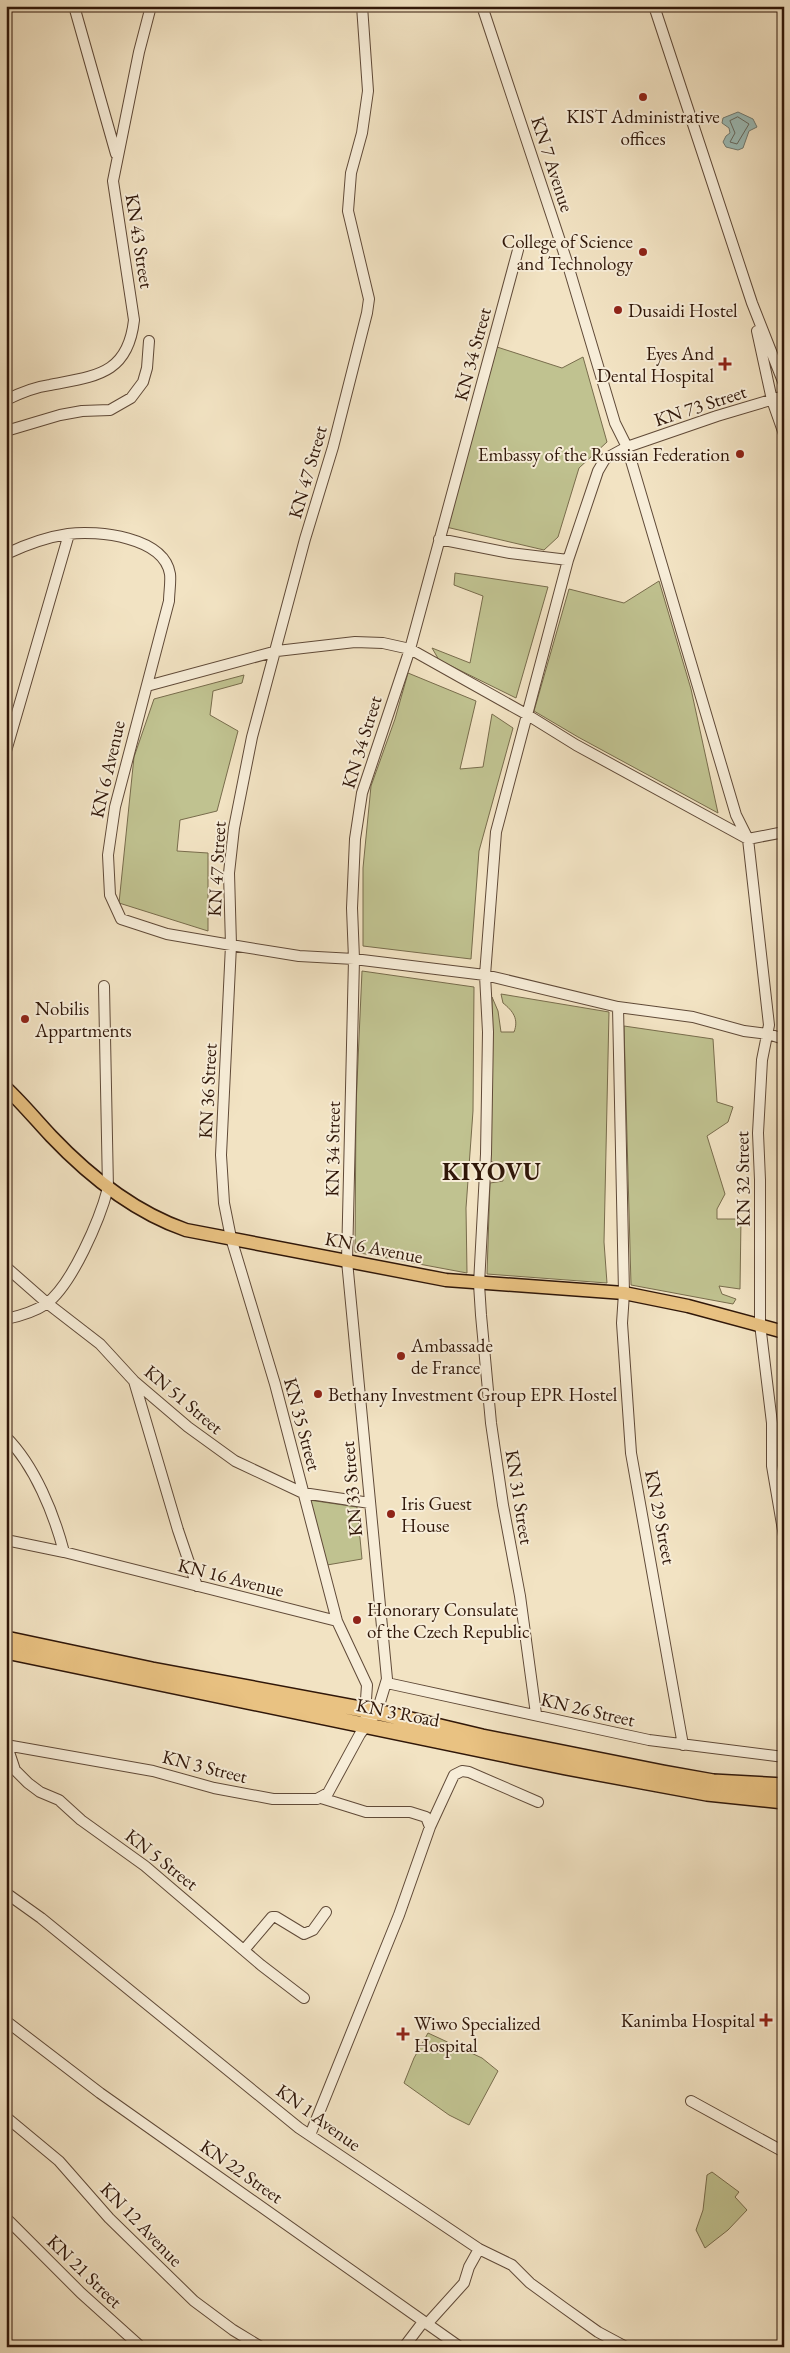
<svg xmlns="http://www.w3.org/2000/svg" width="790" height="2353" font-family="'EB Garamond',serif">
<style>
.green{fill:#c0c290;stroke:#786c4c}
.water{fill:#9cbdb9;stroke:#717b73}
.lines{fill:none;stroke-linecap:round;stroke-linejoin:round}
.shore{stroke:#666a61;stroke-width:1}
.minor-casing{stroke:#604a38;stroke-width:12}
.major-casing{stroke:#301709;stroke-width:15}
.highway-casing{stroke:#301709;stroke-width:18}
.minor{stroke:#f7edd8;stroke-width:10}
.major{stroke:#e9c282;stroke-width:12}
.highway{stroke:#e9c282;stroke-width:15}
.poi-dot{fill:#8f2418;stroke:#f7edd8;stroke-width:2}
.labels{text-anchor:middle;stroke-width:4;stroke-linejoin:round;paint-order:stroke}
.poi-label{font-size:19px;fill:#301709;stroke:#f7edd8;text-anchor:start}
.street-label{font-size:19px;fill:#301709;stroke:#f7edd8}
.district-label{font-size:24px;font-weight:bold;letter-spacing:1px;fill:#301709;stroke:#f7edd8}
</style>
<rect width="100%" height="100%" fill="#f2e3c3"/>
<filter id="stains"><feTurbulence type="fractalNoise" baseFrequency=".004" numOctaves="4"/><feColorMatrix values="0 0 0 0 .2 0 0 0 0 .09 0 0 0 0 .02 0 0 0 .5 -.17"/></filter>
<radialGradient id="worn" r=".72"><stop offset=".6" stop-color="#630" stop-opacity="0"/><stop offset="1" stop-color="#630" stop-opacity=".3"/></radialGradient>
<path class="green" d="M 497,347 L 562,368 L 583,357 L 607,442 L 579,468 L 558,537 L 544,550 L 446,527 Z
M 455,573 L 548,587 L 516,698 L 439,660 L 432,648 L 470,663 L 483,596 L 454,585 Z
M 659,581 L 691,689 L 718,813 L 578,737 L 534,711 L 569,589 L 624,603 Z
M 408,673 L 476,701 L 460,769 L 483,767 L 492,714 L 513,728 L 479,851 L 471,959 L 363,946 L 363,868 L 371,786 L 395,719 Z
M 244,675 L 242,683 L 213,691 L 210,715 L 238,731 L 217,811 L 180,820 L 177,851 L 208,853 L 208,931 L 119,903 L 134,757 L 154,699 Z
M 362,971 L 474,987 L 473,1111 L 466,1208 L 467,1273 L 355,1252 L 356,1106 Z
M 501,994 L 609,1012 L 604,1242 L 607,1283 L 487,1274 L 490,1183 L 503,1181 L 502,1165 L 490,1161 L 492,997 L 498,1011 L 501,1032 L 514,1032 C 519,1019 513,1011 503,1003 Z
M 624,1026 L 713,1039 L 717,1102 L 733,1107 L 728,1122 L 707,1136 L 725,1194 L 717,1209 L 717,1219 L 741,1219 L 740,1289 L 719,1286 L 722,1294 L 736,1299 L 733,1304 L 631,1285 Z
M 309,1500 L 357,1507 L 362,1559 L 327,1565 Z
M 428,2033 L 482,2058 L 498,2071 L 469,2125 L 449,2115 L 404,2083 L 414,2058 Z
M 712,2172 L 739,2192 L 735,2197 L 747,2210 L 728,2230 L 705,2248 L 696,2230 L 703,2210 L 707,2175 Z"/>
<path class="water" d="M 738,112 L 753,119 L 757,127 L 749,131 L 743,148 L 738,150 L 726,147 L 723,142 L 726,136 L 730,133 L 729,128 L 722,123 L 723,118 Z"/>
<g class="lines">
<path class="shore" d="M 738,117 L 749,124 L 737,144 L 730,142 L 735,133 L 730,121 Z"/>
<defs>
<path id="minor" d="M 74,6 L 116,154
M 362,6 L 368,91 L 362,133 L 351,173 L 348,211 L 369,299 L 367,313 L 333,447 L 305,539 L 252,737 L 234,828 L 229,873 L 231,945 L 221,1155 L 224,1203 L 231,1238 L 275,1384 L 337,1621 L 367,1685 L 365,1714
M 482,6 L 567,262 L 615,423 L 627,447 L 736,815 L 748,839 L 769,1025 L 762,1060 L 758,1133 L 760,1180 L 760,1324 L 772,1423 L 772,1466 L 784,1536
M 654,6 L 752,303 L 784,384
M 757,331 L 772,400 L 784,434
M 6,400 C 20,393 35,387 50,385 C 95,376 128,375 134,320 L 113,181 L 139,52 L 151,6
M 6,431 L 60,415 L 82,411 L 110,410 L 131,398 L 143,382 L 147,368 L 149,341
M 439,539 L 510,553 L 568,560
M 6,554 C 25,545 47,537 68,534 C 98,530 164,537 170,574 C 171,582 169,593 169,601 L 115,807 L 108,855 L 110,895 L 121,919 L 167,934 L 231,945 L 299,956 L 354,959 L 485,975 L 618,1007 L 693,1017 L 744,1031 L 768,1034 L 784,1039
M 147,686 L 277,651 L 355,642 L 383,643 L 410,649 L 526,714 L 576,745 L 748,839 L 784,832
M 6,751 L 69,534
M 618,1007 L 624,1293 L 622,1323 L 631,1453 L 683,1745
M 6,1267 L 47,1303 L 100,1344 L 134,1381 L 188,1427 L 235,1461 L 303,1493 L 370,1503
M 6,1319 C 20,1316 34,1312 46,1304 C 72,1285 100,1219 108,1188 L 104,986
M 134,1381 L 178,1530 L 197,1586
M 6,1437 C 35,1466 54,1514 64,1552
M 6,1540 L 64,1552 L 337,1621
M 387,1683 L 649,1740 L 784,1757
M 536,1714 L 520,1596 L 503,1505 L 491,1423 L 481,1315 L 479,1284 L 486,1154 L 488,1032 L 485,975 L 496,832 L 568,560 L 598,471 L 605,459 L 627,447 L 717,416 L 784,396
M 6,1745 L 153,1771 L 214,1788 L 273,1799 L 317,1799 L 328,1793 L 360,1734 L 377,1712 L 387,1679 L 347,1261 L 354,959 L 352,908 L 355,839 L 362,793 L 410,649 L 518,250
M 7,1746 L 15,1770 L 28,1783 L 40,1792 L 59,1800 L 81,1820 L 145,1866 L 261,1965 L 304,1998
M 321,1798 L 366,1812 L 410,1812 L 426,1817 L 430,1827
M 6,1893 L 41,1918 L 299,2128 L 479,2249 L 512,2265 L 530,2283 L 563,2307 L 598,2332 L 626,2347
M 244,1950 L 272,1917 L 276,1917 L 304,1934 L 313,1930 L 326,1912
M 6,2021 L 100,2093 L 460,2347
M 691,2101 L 784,2152
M 6,2117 L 59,2161 L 109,2218 L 194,2301 L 233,2330 L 261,2347
M 310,2135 L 399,1915 L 430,1827 L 454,1775 L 462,1771 L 469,1772 L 538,1802
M 6,2218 L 81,2293 L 141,2347
M 427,2324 L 464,2283 L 469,2267 L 479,2249
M 404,2347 L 423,2322"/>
<path id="major" d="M 6,1088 C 22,1103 36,1120 51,1136 C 89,1176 134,1212 186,1230 L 446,1280 L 624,1293 L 688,1306 L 784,1332"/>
<path id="highway" d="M 6,1639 L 152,1670 L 377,1712 L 482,1737 L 663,1773 L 713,1782 L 784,1786
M 6,1651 L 566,1767 L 707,1793 L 784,1801"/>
</defs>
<use href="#minor" class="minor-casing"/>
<use href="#major" class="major-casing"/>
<use href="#highway" class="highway-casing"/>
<use href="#minor" class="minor"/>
<use href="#major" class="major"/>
<use href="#highway" class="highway"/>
</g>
<g class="poi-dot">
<circle cx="643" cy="97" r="5"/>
<circle cx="643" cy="252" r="5"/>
<circle cx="618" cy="310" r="5"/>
<path d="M722.5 356.5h5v5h5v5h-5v5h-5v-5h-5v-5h5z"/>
<circle cx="740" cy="454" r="5"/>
<circle cx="25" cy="1019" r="5"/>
<circle cx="401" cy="1356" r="5"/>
<circle cx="318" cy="1394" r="5"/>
<circle cx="391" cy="1514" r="5"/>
<circle cx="357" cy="1620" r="5"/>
<path d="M763.5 2012.5h5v5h5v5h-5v5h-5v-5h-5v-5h5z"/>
<path d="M400.5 2026.5h5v5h5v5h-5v5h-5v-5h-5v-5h5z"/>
</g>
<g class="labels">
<g class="poi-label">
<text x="643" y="123" text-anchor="middle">KIST Administrative<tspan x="643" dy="22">offices</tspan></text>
<text x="633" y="248" text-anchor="end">College of Science<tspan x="633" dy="22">and Technology</tspan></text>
<text x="628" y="317">Dusaidi Hostel</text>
<text x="714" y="360" text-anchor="end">Eyes And<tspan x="714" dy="22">Dental Hospital</tspan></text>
<text x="730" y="461" text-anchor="end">Embassy of the Russian Federation</text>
<text x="35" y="1015">Nobilis<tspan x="35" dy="22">Appartments</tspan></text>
<text x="411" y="1352">Ambassade<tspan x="411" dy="22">de France</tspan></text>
<text x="328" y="1401">Bethany Investment Group EPR Hostel</text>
<text x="401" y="1510">Iris Guest<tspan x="401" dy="22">House</tspan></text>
<text x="367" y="1616">Honorary Consulate<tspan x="367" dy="22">of the Czech Republic</tspan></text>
<text x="755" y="2027" text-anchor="end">Kanimba Hospital</text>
<text x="414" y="2030">Wiwo Specialized<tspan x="414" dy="22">Hospital</tspan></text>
</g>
<g class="street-label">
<text transform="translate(553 164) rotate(72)" y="7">KN 7 Avenue</text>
<text transform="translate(140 241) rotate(81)" y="7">KN 43 Street</text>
<text transform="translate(472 354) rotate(-75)" y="7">KN 34 Street</text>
<text transform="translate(700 405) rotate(-18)" y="7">KN 73 Street</text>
<text transform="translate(307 472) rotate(-74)" y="7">KN 47 Street</text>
<text transform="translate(361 742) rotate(-73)" y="7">KN 34 Street</text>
<text transform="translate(107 769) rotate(-77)" y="7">KN 6 Avenue</text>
<text transform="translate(216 869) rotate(-87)" y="7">KN 47 Street</text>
<text transform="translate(207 1091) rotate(-87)" y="7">KN 36 Street</text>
<text transform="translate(332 1149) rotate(-89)" y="7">KN 34 Street</text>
<text transform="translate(742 1179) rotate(-91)" y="7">KN 32 Street</text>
<text transform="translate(374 1247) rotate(11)" y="7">KN 6 Avenue</text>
<text transform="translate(184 1399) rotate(40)" y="7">KN 51 Street</text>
<text transform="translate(303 1424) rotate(75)" y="7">KN 35 Street</text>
<text transform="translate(351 1489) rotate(-95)" y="7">KN 33 Street</text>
<text transform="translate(520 1497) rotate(81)" y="7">KN 31 Street</text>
<text transform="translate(661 1517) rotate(79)" y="7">KN 29 Street</text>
<text transform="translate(231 1577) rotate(14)" y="7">KN 16 Avenue</text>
<text transform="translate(588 1709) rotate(13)" y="7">KN 26 Street</text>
<text transform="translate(398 1712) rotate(11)" y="7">KN 3 Road</text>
<text transform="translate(205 1766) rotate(14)" y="7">KN 3 Street</text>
<text transform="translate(162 1859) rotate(38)" y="7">KN 5 Street</text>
<text transform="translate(319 2117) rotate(36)" y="7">KN 1 Avenue</text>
<text transform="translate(242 2171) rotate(35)" y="7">KN 22 Street</text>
<text transform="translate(142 2224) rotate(46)" y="7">KN 12 Avenue</text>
<text transform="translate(85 2271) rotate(44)" y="7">KN 21 Street</text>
</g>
<g class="district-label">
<text x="492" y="1180">KIYOVU</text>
</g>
</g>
<rect width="790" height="2353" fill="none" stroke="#f2e3c3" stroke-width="25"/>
<rect x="8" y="8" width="775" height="2338" fill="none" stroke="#301709" stroke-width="2.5"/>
<rect x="12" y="12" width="765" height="2328" fill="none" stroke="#301709"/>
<rect width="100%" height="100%" filter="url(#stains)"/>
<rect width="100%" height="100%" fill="url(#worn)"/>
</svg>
